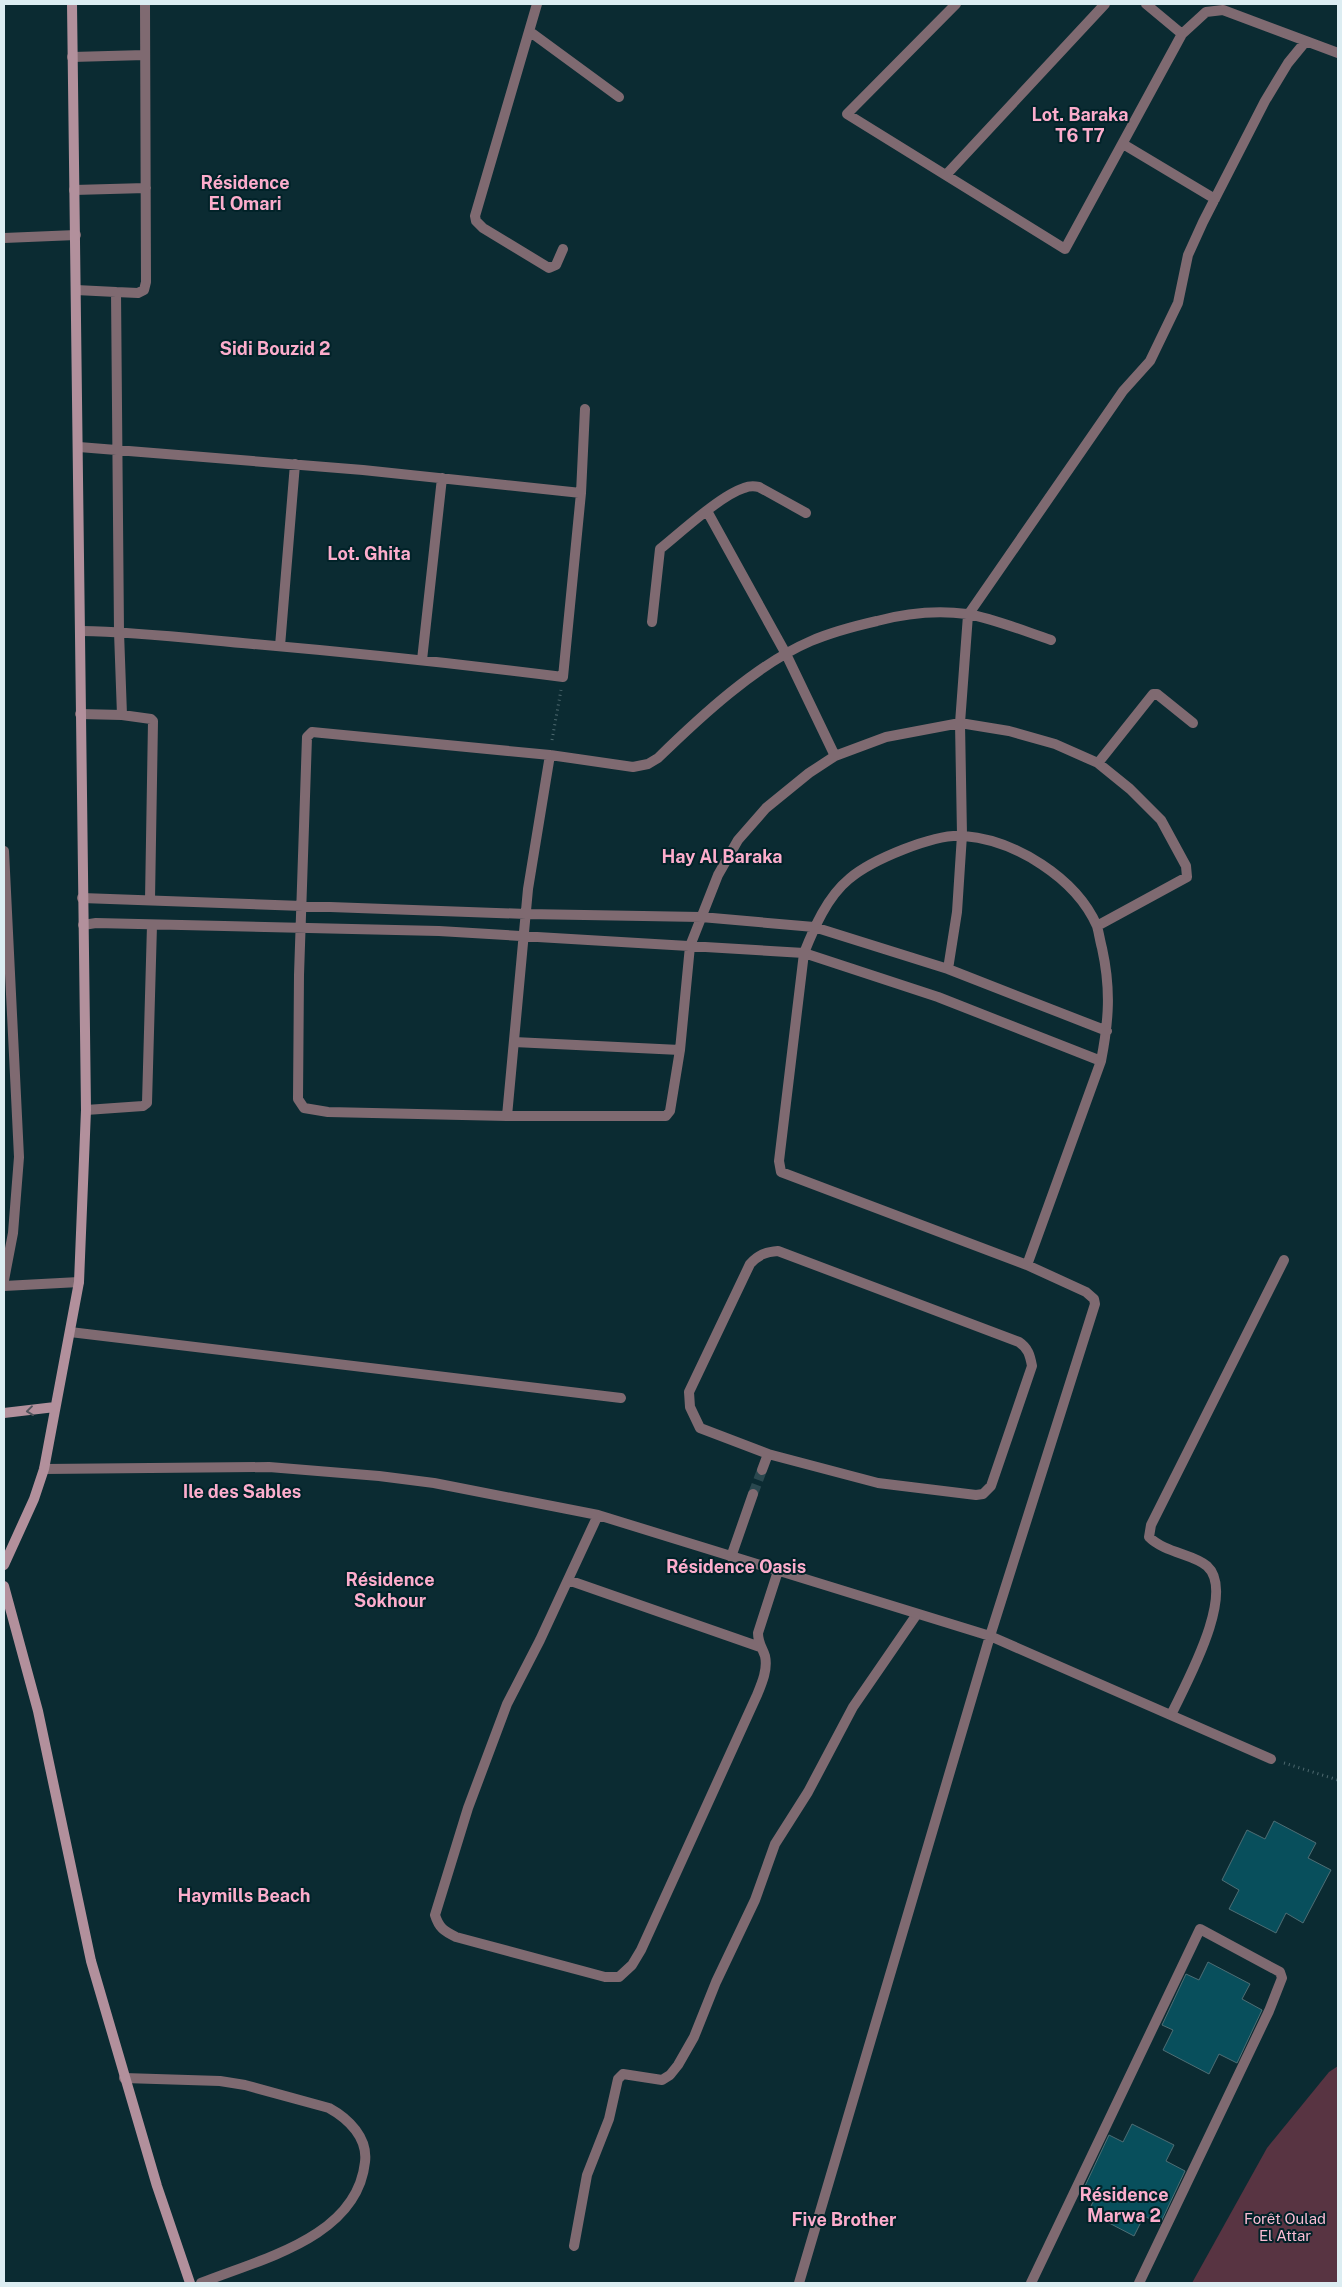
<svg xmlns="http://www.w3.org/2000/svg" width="1342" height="2287" font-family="'Public Sans',sans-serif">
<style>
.green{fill:#583442}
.building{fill:#084f5c;stroke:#4e6e75}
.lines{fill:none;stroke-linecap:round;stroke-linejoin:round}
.street-tunnel{stroke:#2a484f;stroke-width:10;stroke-dasharray:10 5;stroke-linecap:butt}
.path{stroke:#4e696f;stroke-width:3;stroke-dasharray:1 4;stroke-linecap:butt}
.lane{stroke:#7f6a71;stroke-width:10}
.street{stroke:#7f6a71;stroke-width:10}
.secondary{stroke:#b2909c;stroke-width:10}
.oneway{stroke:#51545c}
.labels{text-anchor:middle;stroke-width:4;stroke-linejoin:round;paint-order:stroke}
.park-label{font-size:15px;fill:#fabcd3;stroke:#012228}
.quarter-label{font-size:18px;font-weight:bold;fill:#fcadcc;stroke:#012228}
</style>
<rect width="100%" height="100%" fill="#0b2b32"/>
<path class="green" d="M 1338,2066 L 1338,2283 L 1192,2283 L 1267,2148 L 1329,2072 Z"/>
<path class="building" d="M 1274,1821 L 1316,1843 L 1308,1858 L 1331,1870 L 1303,1923 L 1286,1913 L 1276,1933 L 1229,1909 L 1239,1890 L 1222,1880 L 1247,1830 L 1265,1839 Z
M 1208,1962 L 1250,1984 L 1242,1999 L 1262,2010 L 1237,2063 L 1219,2054 L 1209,2074 L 1163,2050 L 1173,2030 L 1162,2025 L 1186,1974 L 1199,1980 Z
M 1132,2124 L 1174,2145 L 1166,2161 L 1185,2171 L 1160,2224 L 1144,2216 L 1134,2236 L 1088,2212 L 1098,2192 L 1085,2186 L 1109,2135 L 1123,2142 Z"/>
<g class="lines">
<path class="street-tunnel" d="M 753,1494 L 762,1470"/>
<path class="path" d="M 552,740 L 561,690
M 1284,1763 L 1338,1780"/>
<path class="lane" d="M 124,2078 L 220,2081 L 245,2085 L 329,2108 C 349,2119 368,2138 365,2162 C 357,2238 260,2259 201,2283
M 574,2246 L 587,2175 L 609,2119 L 618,2079 L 623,2074 L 662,2080 L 670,2075 L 678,2065 L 694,2037 L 716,1982 L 755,1900 L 775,1844 L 808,1792 L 853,1707 L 917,1614"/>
<path class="street" d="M 145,4 L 146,282 L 144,290 L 138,293 L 116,292 L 119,632 L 122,715 L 151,719 L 153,721 L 150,900
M 537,4 L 475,216 L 476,221 L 483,228 L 549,268 L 556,265 L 563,249
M 956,4 L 847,114 L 1065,249 L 1182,34 L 1146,4
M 529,31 L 619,97
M 1182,34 L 1206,12 L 1223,10 L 1338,53
M 72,57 L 145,55
M 1123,144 L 1215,199
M 946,175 L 1105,4
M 74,190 L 146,188
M 4,238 L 76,235
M 76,290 L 116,292
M 79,447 L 363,470 L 581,493
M 707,511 L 786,654 L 835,756
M 652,622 L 660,549 C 680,533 721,495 744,488 C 749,486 754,486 759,487 L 806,513
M 82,631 C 139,632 196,639 253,644 C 356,653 460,664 563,677 L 581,493 L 585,409
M 280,646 L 295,464
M 422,660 L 442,478
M 80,714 L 122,715
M 550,755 L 633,767 L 648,764 L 658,758 C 700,717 757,664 811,641 C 832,632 855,626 877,621 C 907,613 936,610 967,614 C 995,619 1024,631 1051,640
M 1098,763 L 1153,694 L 1157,694 L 1193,723
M 4,851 L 19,1157 L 13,1233 L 4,1280
M 82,898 L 526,914 L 701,917 L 814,927 L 948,969 L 1107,1031
M 83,925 L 96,923 L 439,931 L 804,953 L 938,997 L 1101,1061
M 948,969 L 957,912 L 962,835 L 960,723 L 968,615 L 1123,391 L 1150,361 L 1178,303 L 1188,255 L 1203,222 L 1265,101 L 1288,63 L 1306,41
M 514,1042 L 680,1050
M 86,1110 L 143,1106 L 147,1103 L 152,925
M 507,1116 L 528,889 L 550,755 L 312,732 L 307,737 L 299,975 L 298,1099 L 304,1108 L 328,1112 L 507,1116 L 666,1116 L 670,1111 L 680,1050 L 690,946 L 718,875 L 738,840 L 766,808 L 809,773 L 835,756 L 886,737 L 960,723 L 1009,731 L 1055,744 L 1098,763 L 1130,789 L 1161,820 L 1186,866 L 1187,877 L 1097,926
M 4,1286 L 79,1282
M 70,1332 L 621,1398
M 44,1469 L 269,1467 L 379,1476 L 434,1483 L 598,1515 L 990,1636 L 1271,1759
M 762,1470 L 768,1454 L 878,1483 L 976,1495 L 983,1494 L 991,1486 L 1032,1366 C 1030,1355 1028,1348 1019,1342 L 778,1251 C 765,1252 758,1255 750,1264 L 689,1392 L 690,1407 L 700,1428 L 768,1454
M 598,1515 L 540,1640 L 507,1704 L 468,1808 L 435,1915 C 439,1928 444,1931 456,1937 L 605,1977 L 619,1977 L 632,1965 L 641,1950 L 757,1695 C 762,1683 768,1669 765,1656 C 762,1647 758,1643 758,1633 L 778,1571
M 731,1557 L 753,1494
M 568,1580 L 760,1647
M 1171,1715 C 1185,1685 1237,1593 1207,1566 C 1194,1554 1165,1553 1149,1537 L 1151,1525 L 1284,1260
M 799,2283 L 990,1636 L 1095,1304 L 1094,1299 L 1086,1292 L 1027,1265 L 781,1172 L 779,1161 L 804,953 C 814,928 827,897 849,879 C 871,860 935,833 964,836 C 1015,840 1076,878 1097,926 C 1099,933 1100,941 1102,948 C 1111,989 1109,1020 1101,1061 L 1027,1265
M 1031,2283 L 1200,1929 L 1280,1972 L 1282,1978 L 1269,2011 L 1139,2283"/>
<path class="secondary" d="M 4,1413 L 55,1407
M 4,1565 L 34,1499 L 44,1469 L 79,1282 L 86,1110 L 72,4
M 4,1586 L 38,1711 L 91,1961 L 157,2186 L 190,2283"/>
</g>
<defs><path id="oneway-chevron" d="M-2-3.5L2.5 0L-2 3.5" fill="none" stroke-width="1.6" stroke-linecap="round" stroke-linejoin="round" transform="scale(1.25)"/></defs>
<use class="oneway" href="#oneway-chevron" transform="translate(30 1411) rotate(173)"/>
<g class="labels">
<g class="park-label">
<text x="1285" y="2224">Forêt Oulad<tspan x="1285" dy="17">El Attar</tspan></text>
</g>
<g class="quarter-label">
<text x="1080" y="121">Lot. Baraka<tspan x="1080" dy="21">T6 T7</tspan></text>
<text x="245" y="189">Résidence<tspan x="245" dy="21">El Omari</tspan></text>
<text x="275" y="355">Sidi Bouzid 2</text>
<text x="369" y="560">Lot. Ghita</text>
<text x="722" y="863">Hay Al Baraka</text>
<text x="242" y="1498">Ile des Sables</text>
<text x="736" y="1573">Résidence Oasis</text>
<text x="390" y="1586">Résidence<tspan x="390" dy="21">Sokhour</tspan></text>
<text x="244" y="1902">Haymills Beach</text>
<text x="1124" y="2201">Résidence<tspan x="1124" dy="21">Marwa 2</tspan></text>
<text x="844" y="2226">Five Brother</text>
</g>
</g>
<rect width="1342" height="2287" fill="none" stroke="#dcedf2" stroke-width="10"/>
</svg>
